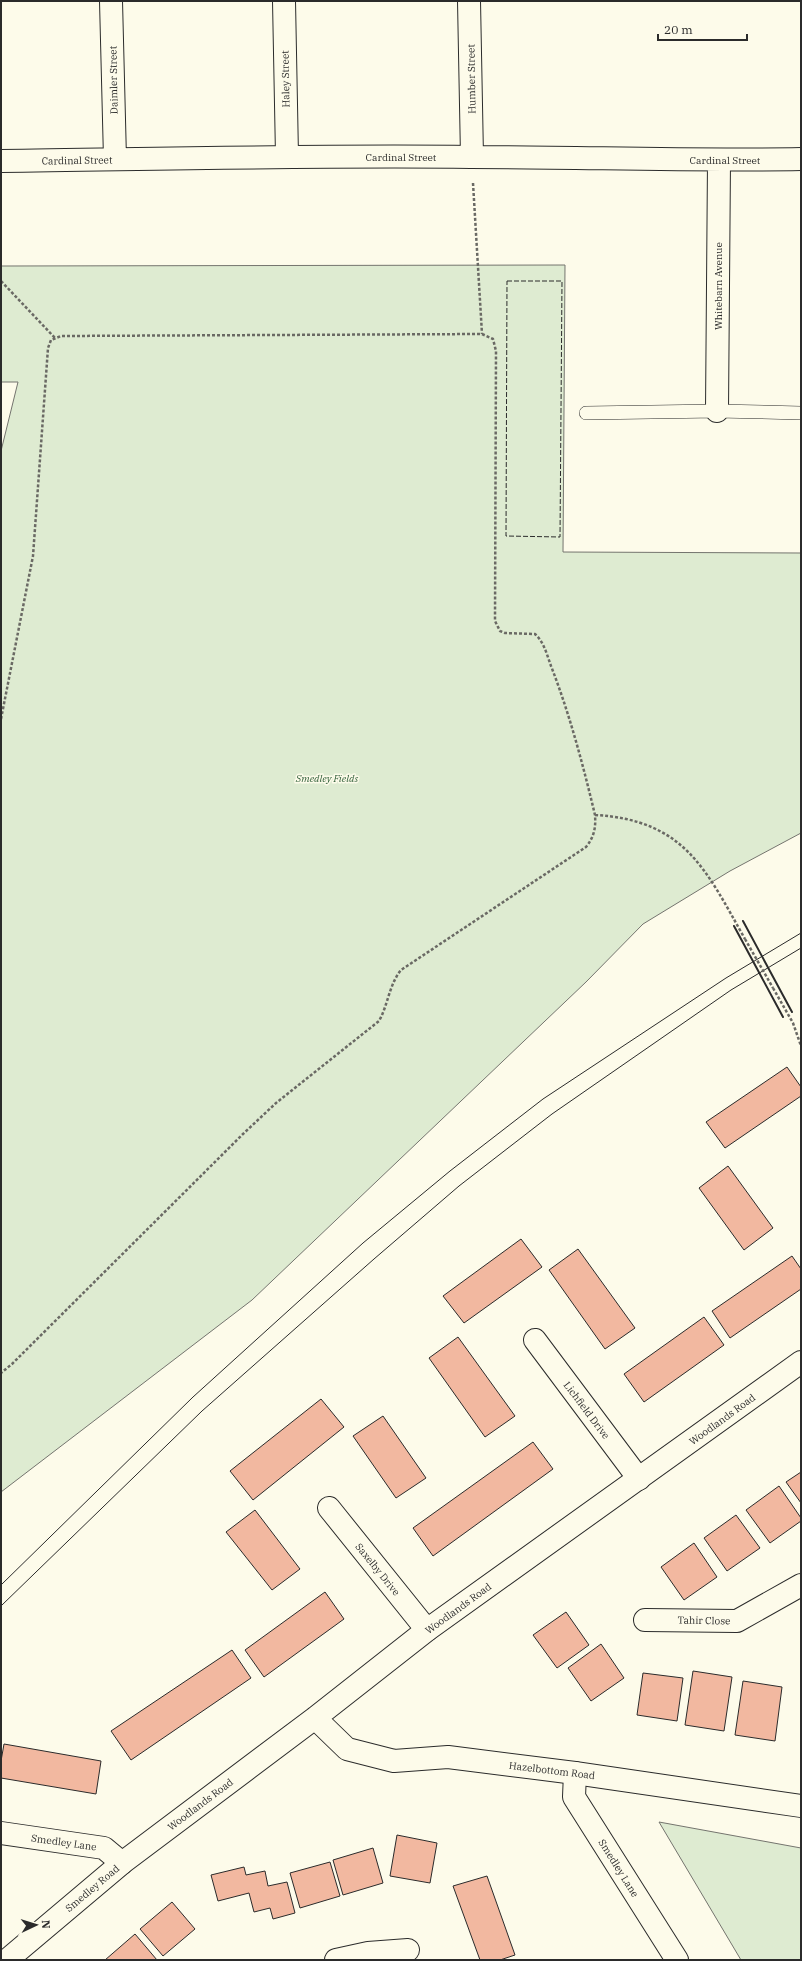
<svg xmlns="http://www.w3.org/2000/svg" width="802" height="1961" font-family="'IBM Plex Serif',serif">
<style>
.green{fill:#deebd1;stroke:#74746e}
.building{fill:#f2b8a0;stroke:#2b2b2b}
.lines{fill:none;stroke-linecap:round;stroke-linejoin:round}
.service-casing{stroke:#2b2b2b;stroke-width:14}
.minor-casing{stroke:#2b2b2b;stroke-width:24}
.tertiary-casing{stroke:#2b2b2b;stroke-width:24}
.path{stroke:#6a6964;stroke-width:2.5;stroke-dasharray:3 2;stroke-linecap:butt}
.service{stroke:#fdfbea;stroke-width:13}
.minor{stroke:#fdfbea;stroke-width:22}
.tertiary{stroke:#fdfbea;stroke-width:22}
.tram{stroke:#2b2b2b;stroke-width:1}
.path-bridge{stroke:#6a6964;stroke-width:2.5;stroke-dasharray:3 2;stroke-linecap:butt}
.fence{stroke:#2b2b2b;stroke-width:1;stroke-dasharray:5 2;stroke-linecap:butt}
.wall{stroke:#2b2b2b;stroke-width:2}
.labels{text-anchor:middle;stroke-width:3;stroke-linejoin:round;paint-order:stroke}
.street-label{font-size:10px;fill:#2b2b2b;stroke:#fdfbea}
.park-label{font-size:10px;font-style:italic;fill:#34623c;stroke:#fdfbea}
</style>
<rect width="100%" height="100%" fill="#fdfbea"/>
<path class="green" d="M 565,265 L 563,552 L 801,553 L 801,833 L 730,871 L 643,924 L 586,982 L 252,1300 L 1,1492 L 1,451 L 18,382 L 1,382 L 1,266 Z
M 659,1822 L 801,1848 L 801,1960 L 741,1960 Z"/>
<path class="building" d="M 787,1067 L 801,1087 L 801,1096 L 725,1148 L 706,1122 Z
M 728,1166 L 773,1228 L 744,1250 L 699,1188 Z
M 521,1239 L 542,1267 L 464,1323 L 443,1296 Z
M 578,1249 L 635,1328 L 605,1349 L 549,1270 Z
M 792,1256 L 801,1269 L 801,1289 L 730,1338 L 712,1311 Z
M 704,1317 L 724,1345 L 644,1402 L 624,1374 Z
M 458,1337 L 515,1416 L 485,1437 L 429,1358 Z
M 321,1399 L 344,1427 L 253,1500 L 230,1471 Z
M 383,1416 L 426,1478 L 396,1498 L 353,1436 Z
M 533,1442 L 553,1469 L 433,1556 L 413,1528 Z
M 801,1472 L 801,1503 L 786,1482 Z
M 779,1486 L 801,1518 L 801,1521 L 770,1543 L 746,1510 Z
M 255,1510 L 300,1569 L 272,1590 L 226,1532 Z
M 736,1515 L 760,1548 L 727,1571 L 704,1538 Z
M 694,1543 L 717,1577 L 684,1600 L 661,1567 Z
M 325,1592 L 344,1619 L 264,1677 L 245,1650 Z
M 566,1612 L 589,1645 L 557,1668 L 533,1635 Z
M 601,1644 L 624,1678 L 591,1701 L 568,1668 Z
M 232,1650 L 251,1678 L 131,1760 L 111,1731 Z
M 693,1671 L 732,1677 L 724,1731 L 685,1725 Z
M 643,1673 L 683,1678 L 677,1721 L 637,1715 Z
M 743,1681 L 782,1687 L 775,1741 L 735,1735 Z
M 4,1744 L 101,1761 L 96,1794 L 1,1778 L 1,1761 Z
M 397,1835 L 437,1843 L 430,1883 L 390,1876 Z
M 373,1848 L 383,1883 L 343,1895 L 333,1860 Z
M 330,1862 L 340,1896 L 300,1908 L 290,1873 Z
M 244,1867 L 246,1875 L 265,1871 L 268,1886 L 287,1882 L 295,1913 L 273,1919 L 270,1908 L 254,1912 L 249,1893 L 218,1901 L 211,1875 Z
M 487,1876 L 515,1955 L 500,1960 L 480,1960 L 453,1886 Z
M 172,1902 L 195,1929 L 163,1956 L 140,1929 Z
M 135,1934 L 157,1960 L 105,1960 Z"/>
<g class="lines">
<defs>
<path id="service" d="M 586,413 L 717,411 L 801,413"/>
<path id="minor" d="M 111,1 L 115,159
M 284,1 L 287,156
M 469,1 L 472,157
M 1,161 C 158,159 315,155 471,157 C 581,157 691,161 801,159
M 717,411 L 719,161
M 535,1340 L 639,1479
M 329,1508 L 427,1630
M 645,1620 L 737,1621 L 801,1585
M 575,1773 L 574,1797 L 677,1960
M 1,1833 L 104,1848 L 122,1863
M 336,1960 L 368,1953 L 408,1950"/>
<path id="tertiary" d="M 315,1718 L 347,1749 L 394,1761 L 448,1757 L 575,1773 L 801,1806
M 7,1960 L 122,1863 L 315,1718 L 427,1630 L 801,1362"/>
</defs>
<use href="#service" class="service-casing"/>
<use href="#minor" class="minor-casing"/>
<use href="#tertiary" class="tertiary-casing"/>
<path class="path" d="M 473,183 L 482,334
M 1,281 L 55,338
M 1,719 L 33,556 L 48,348 L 51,340 L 61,336 L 482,334 L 493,339 L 496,351 L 495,621 L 500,631 L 505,633 L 535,634 C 544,642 547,655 551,666 C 570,715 583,765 595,815 C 596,828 594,837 586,847 L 401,970 C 389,985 388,1005 379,1021 L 276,1103 L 243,1134 L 12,1364 L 1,1373
M 595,815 C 685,820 706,870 745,939
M 773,988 L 793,1023 L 801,1046"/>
<use href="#service" class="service"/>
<use href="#minor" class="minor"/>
<use href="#tertiary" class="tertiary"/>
<path class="tram" d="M 1,1585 L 193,1397 L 363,1243 L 450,1171 L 543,1099 L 726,978 L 801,933
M 1,1606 L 202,1411 L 374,1259 L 459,1186 L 552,1114 L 731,990 L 801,948"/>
<path class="path-bridge" d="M 745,939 L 773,988"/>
<path class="fence" d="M 507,281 L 562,281 L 560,537 L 506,536 Z"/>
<path class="wall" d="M 743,921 L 792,1012
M 734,926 L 783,1017"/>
</g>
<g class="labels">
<g class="street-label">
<text transform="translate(285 79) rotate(-91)" y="4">Haley Street</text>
<text transform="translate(471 79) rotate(-91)" y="4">Humber Street</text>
<text transform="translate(113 80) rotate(-91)" y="4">Daimler Street</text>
<text x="401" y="161">Cardinal Street</text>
<text transform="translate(77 160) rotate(-1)" y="4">Cardinal Street</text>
<text x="725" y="164">Cardinal Street</text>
<text transform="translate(718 286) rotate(-90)" y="4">Whitebarn Avenue</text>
<text transform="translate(587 1410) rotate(53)" y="4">Lichfield Drive</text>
<text transform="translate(722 1419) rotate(-36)" y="4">Woodlands Road</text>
<text transform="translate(378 1569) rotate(51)" y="4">Saxelby Drive</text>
<text transform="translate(458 1608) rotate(-36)" y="4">Woodlands Road</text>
<text transform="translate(704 1620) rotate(1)" y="4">Tahir Close</text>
<text transform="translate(552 1770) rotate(7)" y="4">Hazelbottom Road</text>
<text transform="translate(200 1804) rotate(-37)" y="4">Woodlands Road</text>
<text transform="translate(64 1842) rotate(8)" y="4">Smedley Lane</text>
<text transform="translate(619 1868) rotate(58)" y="4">Smedley Lane</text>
<text transform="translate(92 1888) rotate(-40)" y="4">Smedley Road</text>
</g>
<g class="park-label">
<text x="327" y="782">Smedley Fields</text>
</g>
</g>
<rect width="802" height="1961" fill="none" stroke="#2b2b2b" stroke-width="4"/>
<g transform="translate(36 1925) rotate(86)" stroke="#fdfbea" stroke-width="3" paint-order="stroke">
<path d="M0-3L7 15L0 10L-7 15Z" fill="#2b2b2b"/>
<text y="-6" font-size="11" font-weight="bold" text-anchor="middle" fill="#2b2b2b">N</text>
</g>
<path d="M658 34v6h89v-6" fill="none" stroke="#2b2b2b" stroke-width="2"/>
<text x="664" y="34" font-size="12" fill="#2b2b2b" stroke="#fdfbea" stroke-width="3" paint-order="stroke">20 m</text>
</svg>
